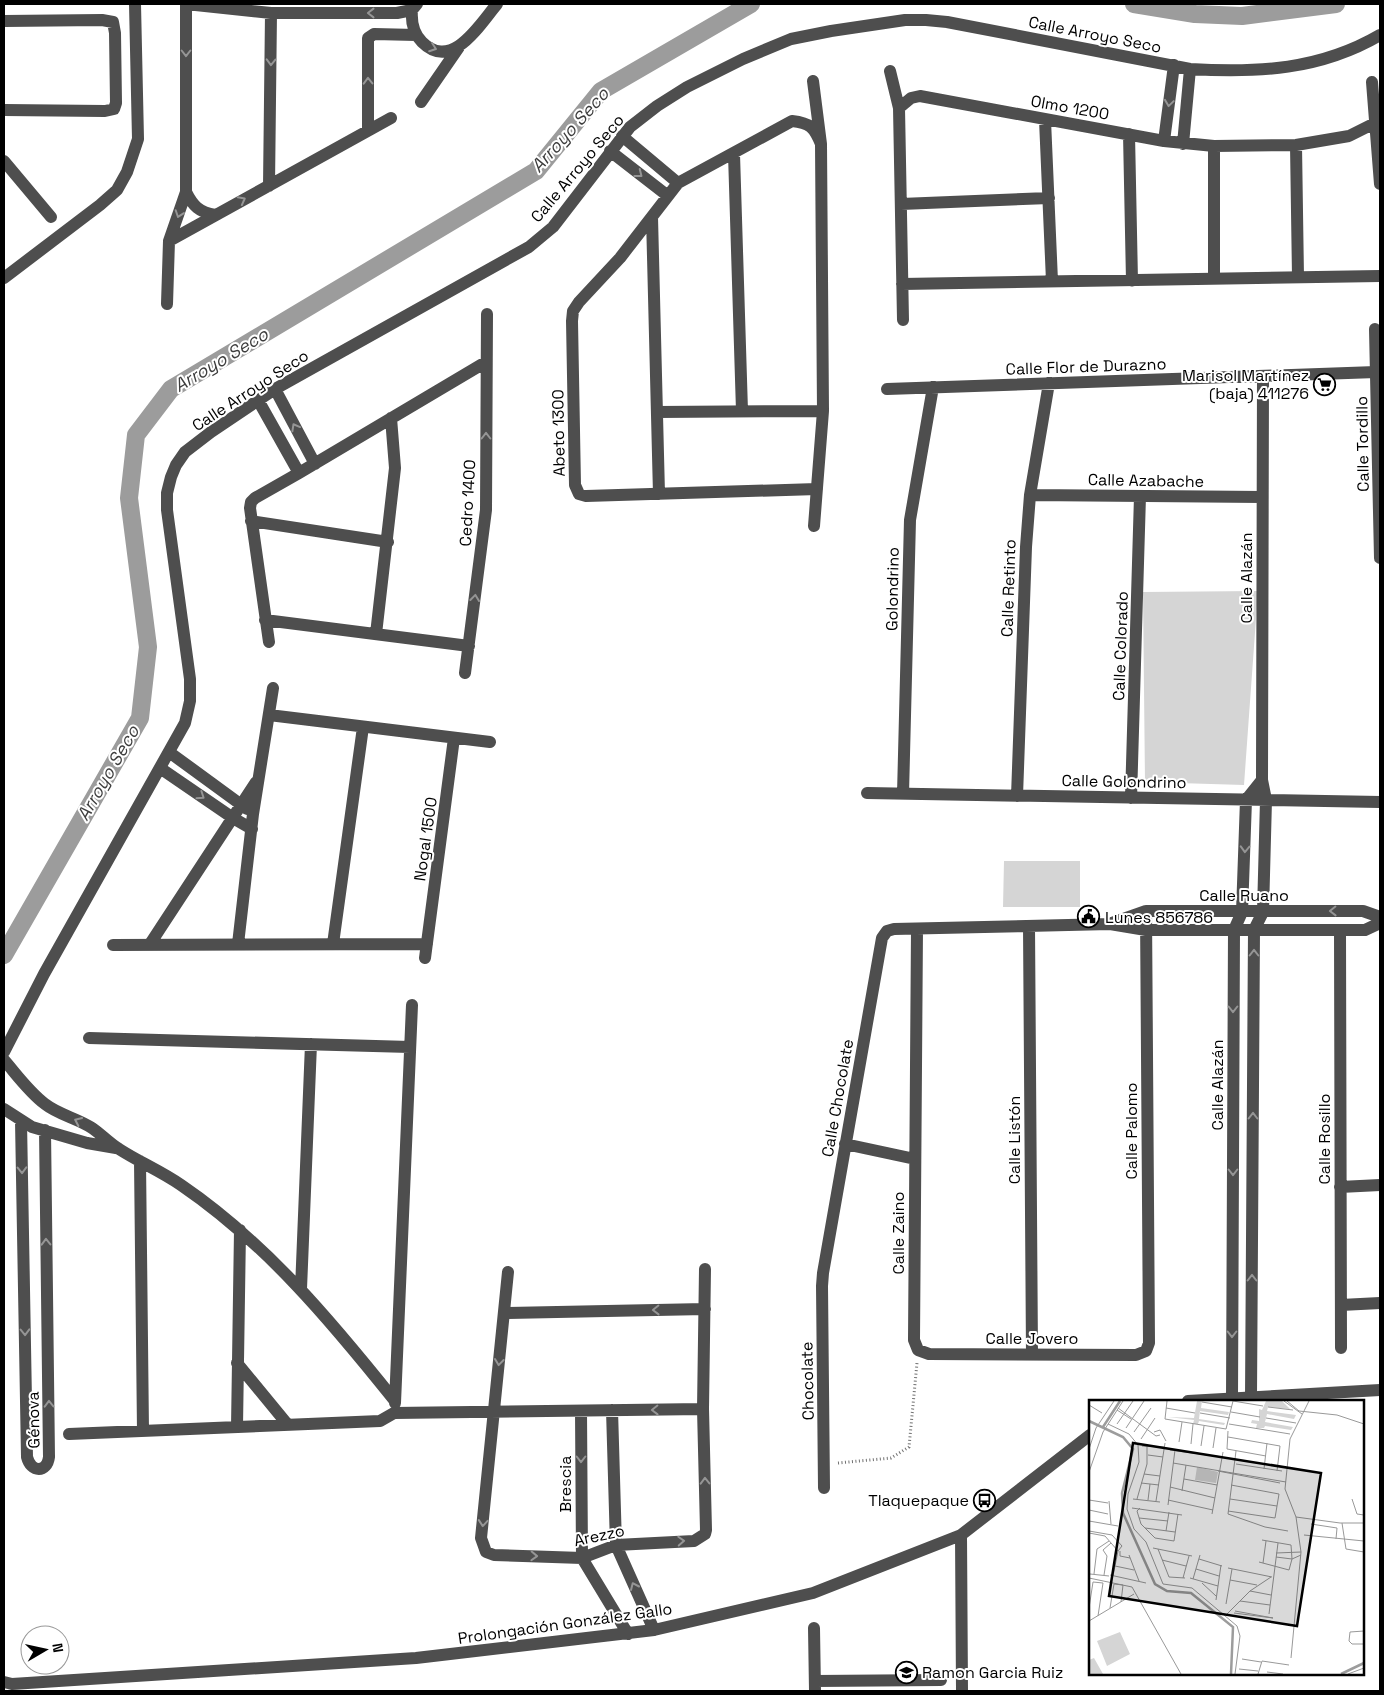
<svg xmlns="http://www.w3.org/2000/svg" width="1384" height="1695" font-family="'Space Grotesk',sans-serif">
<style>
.green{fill:#d5d5d5}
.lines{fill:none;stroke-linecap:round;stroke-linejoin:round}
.canal{stroke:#9c9c9c;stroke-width:18}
.path{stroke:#707070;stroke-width:3;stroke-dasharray:1 2.5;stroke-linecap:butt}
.minor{stroke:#4e4e4e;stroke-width:12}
.oneway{stroke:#959595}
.labels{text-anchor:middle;stroke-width:4;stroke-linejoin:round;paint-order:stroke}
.street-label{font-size:16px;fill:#000;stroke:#fff}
.poi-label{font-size:16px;fill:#000;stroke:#fff;text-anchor:end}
.water-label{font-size:18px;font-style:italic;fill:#3d3d3d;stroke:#fff}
.inset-river{fill:none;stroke:#9c9c9c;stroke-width:2.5}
.inset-road{fill:none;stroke:#999;stroke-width:1}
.view{fill:#000;fill-opacity:0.15;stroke:#000;stroke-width:2.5}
.inset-edge{fill:none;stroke:#000;stroke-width:2.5}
</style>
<rect width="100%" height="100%" fill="#fff"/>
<path class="green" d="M 1258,591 L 1244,785 L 1145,782 L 1143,592 Z
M 1004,861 L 1080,861 L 1080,907 L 1003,907 Z"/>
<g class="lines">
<path class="canal" d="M 1134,4 L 1195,14 L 1242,16 L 1336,4
M 4,955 L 140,718 L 148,647 L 129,498 L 136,435 L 171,389 L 536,171 L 601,91 L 751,4"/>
<path class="path" d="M 838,1463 L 891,1458 L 909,1447 L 917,1363"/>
<path class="minor" d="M 186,4 L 271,13 L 397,13 L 412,10 L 417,4
M 412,10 C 411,22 413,33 422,42 C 452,72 480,24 497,4
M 4,21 L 102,20 L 113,22 L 115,33 L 116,103 L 114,109 L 105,111 L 4,110
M 890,71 L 899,108 L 903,320
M 813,81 L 821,144 L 823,411 L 814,526
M 1372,82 L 1380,184
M 421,102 L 459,47
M 899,108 L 911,98 L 920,96 L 1164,141 L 1214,146 L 1296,145 L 1349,136 L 1375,123
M 1045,120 L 1052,281
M 368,130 L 368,38 L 374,34 L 416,35
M 1129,134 L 1132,281
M 622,136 L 678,183
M 1164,141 L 1174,65
M 1183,144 L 1190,69
M 1296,145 L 1298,277
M 1214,146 L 1214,279
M 610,151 L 668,196
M 734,154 L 742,411
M 4,161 L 51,217
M 269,186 L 271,13
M 186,192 C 193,206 199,212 215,215
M 901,204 L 1049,198
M 652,217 L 659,494
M 169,241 L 391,118
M 4,278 L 100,205 L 117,190 L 127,172 L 138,139 L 135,4
M 902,284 L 1380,276
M 167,304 L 169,241 L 186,192 L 186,4
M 1375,329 L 1380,558
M 275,389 L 315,464
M 887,389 L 1376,372
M 258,400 L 299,473
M 657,412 L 823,411
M 817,489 L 586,496 L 579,494 L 575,485 L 572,321 L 573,311 L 579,302 L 620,258 L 678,183 L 792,121 C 810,123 814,127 821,144
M 1030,495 L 1262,497
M 251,521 L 388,542
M 265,620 L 469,646
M 376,634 L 395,468 L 391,418
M 269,642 L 250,508 L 251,502 L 255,498 L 299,473 L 486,362
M 465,673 L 486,510 L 487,314
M 269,715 L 490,742
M 169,752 L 247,809
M 160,768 L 233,818 L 252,829
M 867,793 L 1380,802
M 903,794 L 910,520 L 933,387
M 1017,796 L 1026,547 L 1030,495 L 1049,383
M 1131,798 L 1140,496
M 1112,923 L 1146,911 L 1363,911 L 1380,917
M 1029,926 L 1032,1354
M 917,929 L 914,1340 L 918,1350 L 929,1354 L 1136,1355 L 1146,1351 L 1149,1343 L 1146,911
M 1340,930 L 1341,1348
M 150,944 L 256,782
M 238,944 L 253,814 L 273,688
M 333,944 L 363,727
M 113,945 L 427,944
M 425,958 L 454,738
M 89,1038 L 410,1047
M 4,1052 L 44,974 L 185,723 L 190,701 L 190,679 L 167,510 L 167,493 L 171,477 L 176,465 L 185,452 L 211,432 L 275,389 L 529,247 L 553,227 L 630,127 L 657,106 L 687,87 L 743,59 L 791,39 L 831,31 L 905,20 L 926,20 L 947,22 L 1190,69 C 1258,73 1320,70 1380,35
M 4,1060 C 17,1075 29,1092 45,1104 C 59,1115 77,1118 92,1128 C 101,1134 109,1143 119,1149 C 139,1162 161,1171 181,1185 C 266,1243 331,1321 395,1401
M 4,1109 L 32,1127 L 87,1143 L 116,1148
M 21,1121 L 27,1457 C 31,1473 47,1473 49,1457 L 45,1130
M 845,1144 L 915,1159
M 140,1161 L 143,1431
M 1340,1187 L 1380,1185
M 508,1272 L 481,1538 L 486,1552 L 494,1555 L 582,1558 L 616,1545 L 694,1541 L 705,1534 L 706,1530 L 703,1409 L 705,1269
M 301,1289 L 311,1044
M 1341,1305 L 1380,1303
M 504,1313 L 705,1309
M 237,1363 L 288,1425
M 1251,1397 L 1254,930 L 1263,912 L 1266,800 L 1262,780 L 1263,376
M 1232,1398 L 1234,930 L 1242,912 L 1246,800 L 1262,780
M 1188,1401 L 1380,1390
M 395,1403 L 412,1005
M 612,1410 L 616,1545 L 654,1630
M 581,1411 L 582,1558 L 628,1634
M 237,1427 L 240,1230
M 69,1434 L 380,1421 L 394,1413 L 703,1409
M 824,1488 L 822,1286 L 823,1273 L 882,938 L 887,931 L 894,929 L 1110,924 L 1146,930 L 1365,930 L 1380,923
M 961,1535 L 962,1691
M 814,1628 L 815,1691
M 815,1681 L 941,1680
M 4,1682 L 12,1684 L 416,1658 L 654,1630 L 813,1593 L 961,1535 L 1090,1435"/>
</g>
<defs><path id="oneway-chevron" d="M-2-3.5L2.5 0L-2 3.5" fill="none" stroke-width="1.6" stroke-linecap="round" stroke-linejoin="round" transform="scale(1.25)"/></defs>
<g class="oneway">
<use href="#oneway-chevron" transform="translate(371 13) rotate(-180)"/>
<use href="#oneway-chevron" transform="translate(433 48) rotate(20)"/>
<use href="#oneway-chevron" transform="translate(186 53) rotate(90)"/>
<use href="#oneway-chevron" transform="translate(271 62) rotate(91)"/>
<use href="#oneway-chevron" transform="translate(368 81) rotate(-91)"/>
<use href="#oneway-chevron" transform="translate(1169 103) rotate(98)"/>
<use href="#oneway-chevron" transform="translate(639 174) rotate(38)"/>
<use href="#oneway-chevron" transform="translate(242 200) rotate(-28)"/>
<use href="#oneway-chevron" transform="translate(179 214) rotate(109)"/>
<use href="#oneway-chevron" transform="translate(295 427) rotate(-119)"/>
<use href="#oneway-chevron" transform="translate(486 436) rotate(-90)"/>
<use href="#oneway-chevron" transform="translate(475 598) rotate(-83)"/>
<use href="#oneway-chevron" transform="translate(201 796) rotate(34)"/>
<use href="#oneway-chevron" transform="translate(1245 849) rotate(92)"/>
<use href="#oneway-chevron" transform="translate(1333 911) rotate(179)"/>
<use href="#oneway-chevron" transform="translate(1254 953) rotate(-90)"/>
<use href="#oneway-chevron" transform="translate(1233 1009) rotate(90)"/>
<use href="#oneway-chevron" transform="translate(1253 1116) rotate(-90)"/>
<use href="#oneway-chevron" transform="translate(78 1121) rotate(-155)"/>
<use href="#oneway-chevron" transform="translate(22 1170) rotate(89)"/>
<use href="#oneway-chevron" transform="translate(1233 1172) rotate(90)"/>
<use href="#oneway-chevron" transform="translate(46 1242) rotate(-91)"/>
<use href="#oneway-chevron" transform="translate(1252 1278) rotate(-90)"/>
<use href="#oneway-chevron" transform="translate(656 1310) rotate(179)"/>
<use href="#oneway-chevron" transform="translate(25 1332) rotate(89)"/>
<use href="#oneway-chevron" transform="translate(1232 1334) rotate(90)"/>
<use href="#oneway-chevron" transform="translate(499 1362) rotate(97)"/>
<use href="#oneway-chevron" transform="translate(49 1404) rotate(-91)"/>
<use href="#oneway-chevron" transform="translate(655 1410) rotate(179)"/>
<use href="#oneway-chevron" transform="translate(581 1459) rotate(90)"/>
<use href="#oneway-chevron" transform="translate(705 1481) rotate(-91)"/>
<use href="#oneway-chevron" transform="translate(483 1523) rotate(95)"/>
<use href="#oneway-chevron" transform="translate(681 1541) rotate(-3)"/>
<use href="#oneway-chevron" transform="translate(534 1556) rotate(2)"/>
<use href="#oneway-chevron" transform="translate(634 1586) rotate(-114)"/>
</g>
<defs>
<symbol id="supermarket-ring" viewBox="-11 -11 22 22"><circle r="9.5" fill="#fff" stroke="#000" stroke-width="1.5"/><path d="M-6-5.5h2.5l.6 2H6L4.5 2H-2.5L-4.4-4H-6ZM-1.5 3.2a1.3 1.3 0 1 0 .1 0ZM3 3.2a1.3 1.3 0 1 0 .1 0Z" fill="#000"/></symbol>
<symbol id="civic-ring" viewBox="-11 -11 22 22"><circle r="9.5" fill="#fff" stroke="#000" stroke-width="1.5"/><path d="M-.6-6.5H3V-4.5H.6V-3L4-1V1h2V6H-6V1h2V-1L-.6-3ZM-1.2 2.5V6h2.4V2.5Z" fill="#000"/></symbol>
<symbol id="bus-ring" viewBox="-11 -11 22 22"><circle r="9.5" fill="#fff" stroke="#000" stroke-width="1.5"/><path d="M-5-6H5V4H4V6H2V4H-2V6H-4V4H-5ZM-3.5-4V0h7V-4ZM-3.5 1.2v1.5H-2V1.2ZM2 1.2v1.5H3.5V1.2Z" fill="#000"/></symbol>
<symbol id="school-ring" viewBox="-11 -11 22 22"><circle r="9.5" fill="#fff" stroke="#000" stroke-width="1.5"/><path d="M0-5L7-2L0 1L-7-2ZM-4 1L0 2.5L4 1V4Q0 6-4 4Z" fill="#000"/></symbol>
</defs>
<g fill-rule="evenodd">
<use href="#supermarket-ring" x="1312" y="372" width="25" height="25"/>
<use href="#civic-ring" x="1076" y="904" width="25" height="25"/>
<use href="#bus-ring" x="972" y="1488" width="25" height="25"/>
<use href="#school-ring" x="894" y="1660" width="25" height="25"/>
</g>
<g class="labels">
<g class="street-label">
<text transform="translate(1095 34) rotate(11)" y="6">Calle Arroyo Seco</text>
<text transform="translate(1070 107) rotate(10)" y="6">Olmo 1200</text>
<text transform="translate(577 168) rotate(-50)" y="6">Calle Arroyo Seco</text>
<text transform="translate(1086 366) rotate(-2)" y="6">Calle Flor de Durazno</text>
<text transform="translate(250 390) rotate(-33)" y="6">Calle Arroyo Seco</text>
<text transform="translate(558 433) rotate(-91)" y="6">Abeto 1300</text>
<text transform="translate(1362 444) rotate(-91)" y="6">Calle Tordillo</text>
<text transform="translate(1146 480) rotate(1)" y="6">Calle Azabache</text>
<text transform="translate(467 503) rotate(-87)" y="6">Cedro 1400</text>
<text transform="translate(1246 578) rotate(-90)" y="6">Calle Alazán</text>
<text transform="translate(1008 588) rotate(-88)" y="6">Calle Retinto</text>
<text transform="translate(892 589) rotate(-89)" y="6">Golondrino</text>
<text transform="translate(1120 646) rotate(-88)" y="6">Calle Colorado</text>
<text transform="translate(1124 781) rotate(1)" y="6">Calle Golondrino</text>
<text transform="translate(425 839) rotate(-82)" y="6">Nogal 1500</text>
<text x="1244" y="901">Calle Ruano</text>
<text transform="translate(1217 1085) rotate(-90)" y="6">Calle Alazán</text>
<text transform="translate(837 1098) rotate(-80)" y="6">Calle Chocolate</text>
<text transform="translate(1131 1131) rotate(-90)" y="6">Calle Palomo</text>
<text transform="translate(1324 1139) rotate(-90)" y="6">Calle Rosillo</text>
<text transform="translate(1014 1140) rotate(-90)" y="6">Calle Listón</text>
<text transform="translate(898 1233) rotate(-90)" y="6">Calle Zaino</text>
<text x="1032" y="1344">Calle Jovero</text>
<text transform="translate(807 1381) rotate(-91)" y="6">Chocolate</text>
<text transform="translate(33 1420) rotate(-91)" y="6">Génova</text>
<text transform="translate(565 1484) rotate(-90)" y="6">Brescia</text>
<text transform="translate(599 1535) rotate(-12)" y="6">Arezzo</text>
<text transform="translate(565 1623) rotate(-8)" y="6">Prolongación González Gallo</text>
</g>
<g class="poi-label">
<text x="1309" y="381">Marisol Martínez<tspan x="1309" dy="18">(baja) 411276</tspan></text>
<text x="1105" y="923" text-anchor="start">Lunes 856786</text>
<text x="969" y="1506">Tlaquepaque</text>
<text x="922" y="1678" text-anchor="start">Ramon Garcia Ruiz</text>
</g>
<g class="water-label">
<text transform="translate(570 130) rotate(-48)" y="6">Arroyo Seco</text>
<text transform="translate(221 360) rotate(-31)" y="6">Arroyo Seco</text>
<text transform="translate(108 773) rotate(-60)" y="6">Arroyo Seco</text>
</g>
</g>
<g transform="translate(1089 1400)">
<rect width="275" height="275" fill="#fff"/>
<path d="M 108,1 L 113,1 L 112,8 L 140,12 L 139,15 L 111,11 L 110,19 L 136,23 L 135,25 L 110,21 L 109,24 L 104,24 L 105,20 L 79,17 L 105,18 ZM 177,1 L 193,1 L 201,9 L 179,7 L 178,11 L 207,15 L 205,19 L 178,14 L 176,22 L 204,27 L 202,30 L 176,26 L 175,28 L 167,28 L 168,24 L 162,23 L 163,20 L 170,21 L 170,9 L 173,10 ZM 108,67 L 129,72 L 127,83 L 106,80 ZM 31,232 L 41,254 L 18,266 L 8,241 ZM 5,258 L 14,274 L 0,274 L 0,260 Z" fill="#d5d5d5"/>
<path class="inset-river" d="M 0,21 L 34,37 L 44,49 L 33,93 L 34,113 L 66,184 L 78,191 L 102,193 L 144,227 L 142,274M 14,27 L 31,1M 252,274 L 275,263"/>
<path class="inset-road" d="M 78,1 L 76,19 L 137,29 L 144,1M 144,1 L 174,6M 195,1 L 213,14M 198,1 L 210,11 L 248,15 L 275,24M 113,2 L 143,7M 0,5 L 13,13M 179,7 L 204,10M 29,8 L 67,36 L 71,35M 77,8 L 106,13M 28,10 L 42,19M 142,12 L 171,17M 111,13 L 141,18M 177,18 L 207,23M 19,24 L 40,34 L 49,45 L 50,62 L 39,94 L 38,109 L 45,129 L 57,142 L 74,184 L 103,188 L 148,226 L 151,236 L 146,274M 28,24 L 44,1M 140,24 L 201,34M 37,28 L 55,1M 139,31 L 138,49 L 177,56M 45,32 L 62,8M 65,32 L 71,30 L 77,41M 139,37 L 191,46 L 188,71M 52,39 L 66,18M 90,42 L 93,22M 102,44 L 104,24M 53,46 L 75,47M 112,46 L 115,26M 124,48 L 127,28M 0,49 L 7,28 L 25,1M 81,50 L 133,57M 147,51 L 139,114 L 176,127 L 199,131M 59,55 L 74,57M 84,63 L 197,82M 147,64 L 193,71M 175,69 L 178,43M 129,71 L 191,83M 0,72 L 14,32 L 34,1M 55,74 L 71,76M 95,79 L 128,85M 52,83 L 70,85M 81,87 L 126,98M 93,91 L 97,65M 44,99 L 71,102M 48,99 L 58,64 L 58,46M 141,99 L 188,106M 263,99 L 268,114 L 275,115M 0,100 L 19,103M 59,100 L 61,84M 79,100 L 124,110M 20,101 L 22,124M 67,101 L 76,43M 79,105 L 86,50M 43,108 L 93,115M 51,108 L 48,111 L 52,124 L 66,138 L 85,141 L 89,114M 0,110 L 19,114M 139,111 L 186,118 L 190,94 L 142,85M 123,114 L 134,52M 207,117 L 251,123 L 275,123M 50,118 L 79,121M 0,121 L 29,126M 253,123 L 257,149 L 275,152M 222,124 L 248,128 L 247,139M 56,128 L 86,132M 0,131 L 23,135 L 33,146 L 29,151M 77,131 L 80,112M 0,133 L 16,136 L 29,151 L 24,176M 215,135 L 275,141M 64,148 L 103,156M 69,149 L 80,177 L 96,178M 31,151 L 31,156 L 41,158M 187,153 L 212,152M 40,155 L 50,181M 187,157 L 203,159 L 212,155M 110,159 L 133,166M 73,160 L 97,166M 170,162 L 200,170 L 203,159 L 202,145 L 173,140M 174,163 L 177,141M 26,166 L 45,170M 139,168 L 183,177M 107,169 L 130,176M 1,174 L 20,176M 5,174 L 8,149 L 20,141M 15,175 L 18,156 L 14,150 L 22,143M 21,175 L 57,183M 0,178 L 43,187 L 92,274M 94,178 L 100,156M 101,178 L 129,186M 104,179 L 111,155M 141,180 L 168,185M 113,183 L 127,196M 161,191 L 182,195M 127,200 L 132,165M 151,201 L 181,205M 137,204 L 143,169M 0,208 L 4,182 L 14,183 L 9,216M 21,208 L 25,184 L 34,185 L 32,202M 145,213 L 184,218 L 146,211M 180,214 L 189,143M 137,215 L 161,191 L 182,177M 0,221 L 45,194M 275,231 L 261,232 L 260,241 L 263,244 L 275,244M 202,258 L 212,152 L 207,117 L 196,89 L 201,39 L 220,1M 153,259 L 172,262M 150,269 L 169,271M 178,272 L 194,274M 169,274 L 173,261 L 200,265M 259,274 L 275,268"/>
<path class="view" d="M 44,43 L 232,73 L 208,226 L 20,196 Z"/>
<rect width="275" height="275" class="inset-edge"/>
</g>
<rect width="1384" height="1695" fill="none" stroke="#000000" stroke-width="10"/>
<g transform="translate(45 1650) rotate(81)"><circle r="24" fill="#ffffff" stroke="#999999"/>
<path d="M0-4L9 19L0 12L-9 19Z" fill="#000000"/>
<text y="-8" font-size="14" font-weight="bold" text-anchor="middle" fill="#000000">N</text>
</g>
</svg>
